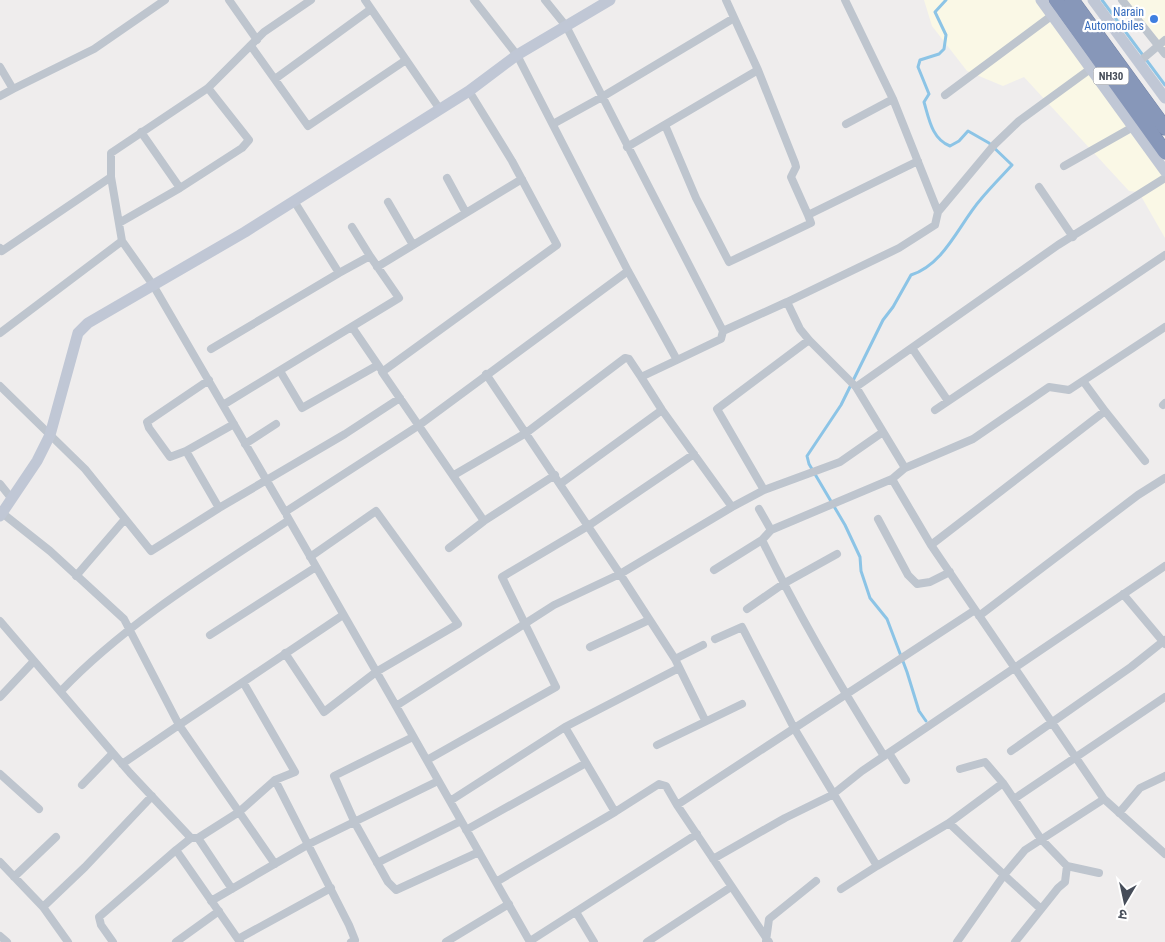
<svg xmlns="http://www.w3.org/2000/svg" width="1165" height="942" font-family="'Roboto Condensed','Noto Sans Devanagari',sans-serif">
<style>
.commercial{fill:#faf8e6}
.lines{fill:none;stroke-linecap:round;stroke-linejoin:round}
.stream{stroke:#8cc4e6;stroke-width:3}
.highway-casing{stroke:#7282a5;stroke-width:15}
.street{stroke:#bec5ce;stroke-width:8}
.secondary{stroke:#c0c7d5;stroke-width:11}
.highway{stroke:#8797b9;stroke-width:14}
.shop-dot{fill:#3f7fe0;stroke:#fff;stroke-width:2}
.labels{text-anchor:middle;stroke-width:4.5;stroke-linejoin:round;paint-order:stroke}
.shield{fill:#fff;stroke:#7e828b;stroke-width:1}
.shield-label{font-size:11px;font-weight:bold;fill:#464d59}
.shop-label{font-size:12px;fill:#366cbe;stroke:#fff;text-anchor:end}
</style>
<rect width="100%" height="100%" fill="#efeded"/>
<path class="commercial" d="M 924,0 L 1035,0 L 1164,176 L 1138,192 L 1129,191 L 1024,77 L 1003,86 L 967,71 L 932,26 Z
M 1125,0 L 1165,0 L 1165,48 Z
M 1165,181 L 1165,238 L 1141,196 Z"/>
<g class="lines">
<path class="stream" d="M 1102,0 L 1165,85
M 926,721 L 919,711 L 907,672 L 887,619 L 870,598 L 861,571 L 860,557 L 845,525 L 809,464 L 807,456 L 841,405 L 883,320 L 893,307 L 911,275 C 945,264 959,224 981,199 C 991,187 1002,176 1012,165 L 989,143 L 968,131 L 959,141 L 950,146 C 932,139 929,119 924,102 L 929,94 L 918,67 L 920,60 L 939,54 L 944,49 L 946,35 L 935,12 L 946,0"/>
<defs>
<path id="highway" d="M 1056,0 L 1165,152
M 1072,0 L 1165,128"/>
</defs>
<use href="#highway" class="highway-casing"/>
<path class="street" d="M 229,0 L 257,40
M 365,0 L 439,108
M 474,0 L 517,55 L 628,271 L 677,360 L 721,339 L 723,331
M 545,0 L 566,26 L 723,331 L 787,302
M 845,0 L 893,99 L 938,212 L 935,225 L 899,248 L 787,302 L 800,329 L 809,340 L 856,387 L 905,468 L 892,479 L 931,545 L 1104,799 L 1165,854
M 1122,0 L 1165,54
M 251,46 L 308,126 L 406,60
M 1139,62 L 1165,40
M 0,67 L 13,89 L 94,49 L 165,0
M 758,70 L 795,163 L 796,167 L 791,177 L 808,215 L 918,161
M 275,79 L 371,9
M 469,91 L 512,161 L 557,245 L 382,372 L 484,521
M 945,95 L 1054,14
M 0,96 L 13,89
M 553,124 L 602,97 L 734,18
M 846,124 L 893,99
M 665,125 L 696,198 L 729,262 L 811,223 L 808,215
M 141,132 L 180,188
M 627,147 L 758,70 L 726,0
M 1064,166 L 1133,127
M 111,177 L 111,153 L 208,88 L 264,32 L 311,0
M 447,178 L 466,213
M 1039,187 L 1073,237
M 388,202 L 413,245
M 938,212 L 994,145 L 1019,121 L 1093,67
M 119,223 L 180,188 L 242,148 L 249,140 L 208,88
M 352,227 L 370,256
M 0,248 L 2,251 L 111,177 L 122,241 L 153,285 L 285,512 L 418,426 L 628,271
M 377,267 L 522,179
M 352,327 L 380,368
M 0,333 L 122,241
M 912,348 L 948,401
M 211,349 L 339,273 L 294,201
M 677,360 L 641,377 L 662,410 L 732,507 L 620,574 L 675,659 L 705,720
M 280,371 L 302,408 L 378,365
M 486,374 L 620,574 L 554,605 L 396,706 L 530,942
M 1083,381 L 1105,411
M 0,386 L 85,469 L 151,551 L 219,508 L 186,451 L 234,424
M 856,387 L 1058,245 L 1165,178
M 223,405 L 399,298 L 370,256 L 339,273
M 1163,405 L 1165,403
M 935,410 L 1165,255
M 245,444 L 276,424
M 186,451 L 170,457 L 149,428 L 147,422 L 209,380
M 905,468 L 973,439 L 1049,387 L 1069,390 L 1165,327
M 454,475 L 526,433 L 625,358 L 629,359 L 641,377
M 0,484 L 12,499
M 560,484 L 662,410
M 764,490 L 840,462 L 883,432
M 732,507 L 764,490 L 717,409 L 809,340
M 219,508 L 345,434 L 400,398
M 759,509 L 771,530 L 762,540 C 798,614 840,686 884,756
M 2,513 L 50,551 L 124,619 L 179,725 L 343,615
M 287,516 L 396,706
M 878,519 L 908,575 L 917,584 L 930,582 L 950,572
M 771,530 L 892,479
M 931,545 L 1105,411 L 1145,461
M 449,548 L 484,521 L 555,475
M 714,570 L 762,540
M 76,576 L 125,519
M 1123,594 L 1165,644
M 747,609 L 783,584 L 837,554
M 979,616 L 1138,495 L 1165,478
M 0,621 L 130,773 L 191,838 L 176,850 L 240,942
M 210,635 L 316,567
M 715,639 L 742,627 L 794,728 L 877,866 L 949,823 L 1003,783 L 985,762 L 960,769
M 590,647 L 649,620
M 285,653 L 324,712 L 376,672 L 458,624 L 376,511 L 310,557
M 675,659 L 703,645
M 243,682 L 295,772 L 275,780 L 349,925 L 355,940 L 351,942
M 61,691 C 126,623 210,572 289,520
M 0,697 L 34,661
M 565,727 L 679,668
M 413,737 L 334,776 L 355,823 L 388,882 L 396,890 L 479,852
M 657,745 L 742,704
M 1011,751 L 1131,667 L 1165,640
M 889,753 L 906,780
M 427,760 L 556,687 L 502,577 L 588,526 L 694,454
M 122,764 L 179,725 L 275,864
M 0,774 L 39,809
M 1003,783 L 1041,839 L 1067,866 L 1099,873
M 82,785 L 113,753
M 1014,799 L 1165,697
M 450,801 L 565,727 L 615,812 L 496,882
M 615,812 L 659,784 L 666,786 L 677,805
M 1119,813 L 1140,788 L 1165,776
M 949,823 L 1004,875 L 957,942
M 466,830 L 586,763
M 191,838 L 198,838 L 239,812 L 275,780
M 198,838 L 232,889
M 713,859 L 785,818 L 832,795 L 862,771 L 1165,566
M 0,862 L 43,907 L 85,867 L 152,796
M 377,863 L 461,821
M 14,877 L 56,837
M 841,889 L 877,866
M 211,901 L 309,844 L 438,781
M 43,907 L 68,942
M 1041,909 L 1004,875 L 1025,850 L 1104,799
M 576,912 L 594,942
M 0,936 L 7,942
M 238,939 L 331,888
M 530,941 L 697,834
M 766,941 L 769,919 L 816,881
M 113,942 L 101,925 L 99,917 L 176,850
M 176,942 L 219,911
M 446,942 L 509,904
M 647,942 L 731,887
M 769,942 L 677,805 L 975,610
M 1015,942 L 1058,888 L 1065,882 L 1067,866"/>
<path class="secondary" d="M 1041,0 L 1165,171
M 1093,0 L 1165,98
M 0,516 L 37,461 L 50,435 L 78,333 L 88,323 L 245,232 L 469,91 L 517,55 L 610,0"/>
<use href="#highway" class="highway"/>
</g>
<circle class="shop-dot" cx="1154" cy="19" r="5"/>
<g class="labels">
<rect class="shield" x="1093.5" y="67.5" width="35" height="17" rx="4"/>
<g class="shield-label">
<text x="1111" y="80">NH30</text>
</g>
<g class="shop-label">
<text x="1144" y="16">Narain<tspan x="1144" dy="14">Automobiles</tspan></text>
</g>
</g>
<g transform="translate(1125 902) rotate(189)" stroke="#ffffff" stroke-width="4" paint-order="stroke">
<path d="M0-4L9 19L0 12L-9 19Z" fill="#464d59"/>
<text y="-8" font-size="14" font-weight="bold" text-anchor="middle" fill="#464d59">उ</text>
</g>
</svg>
